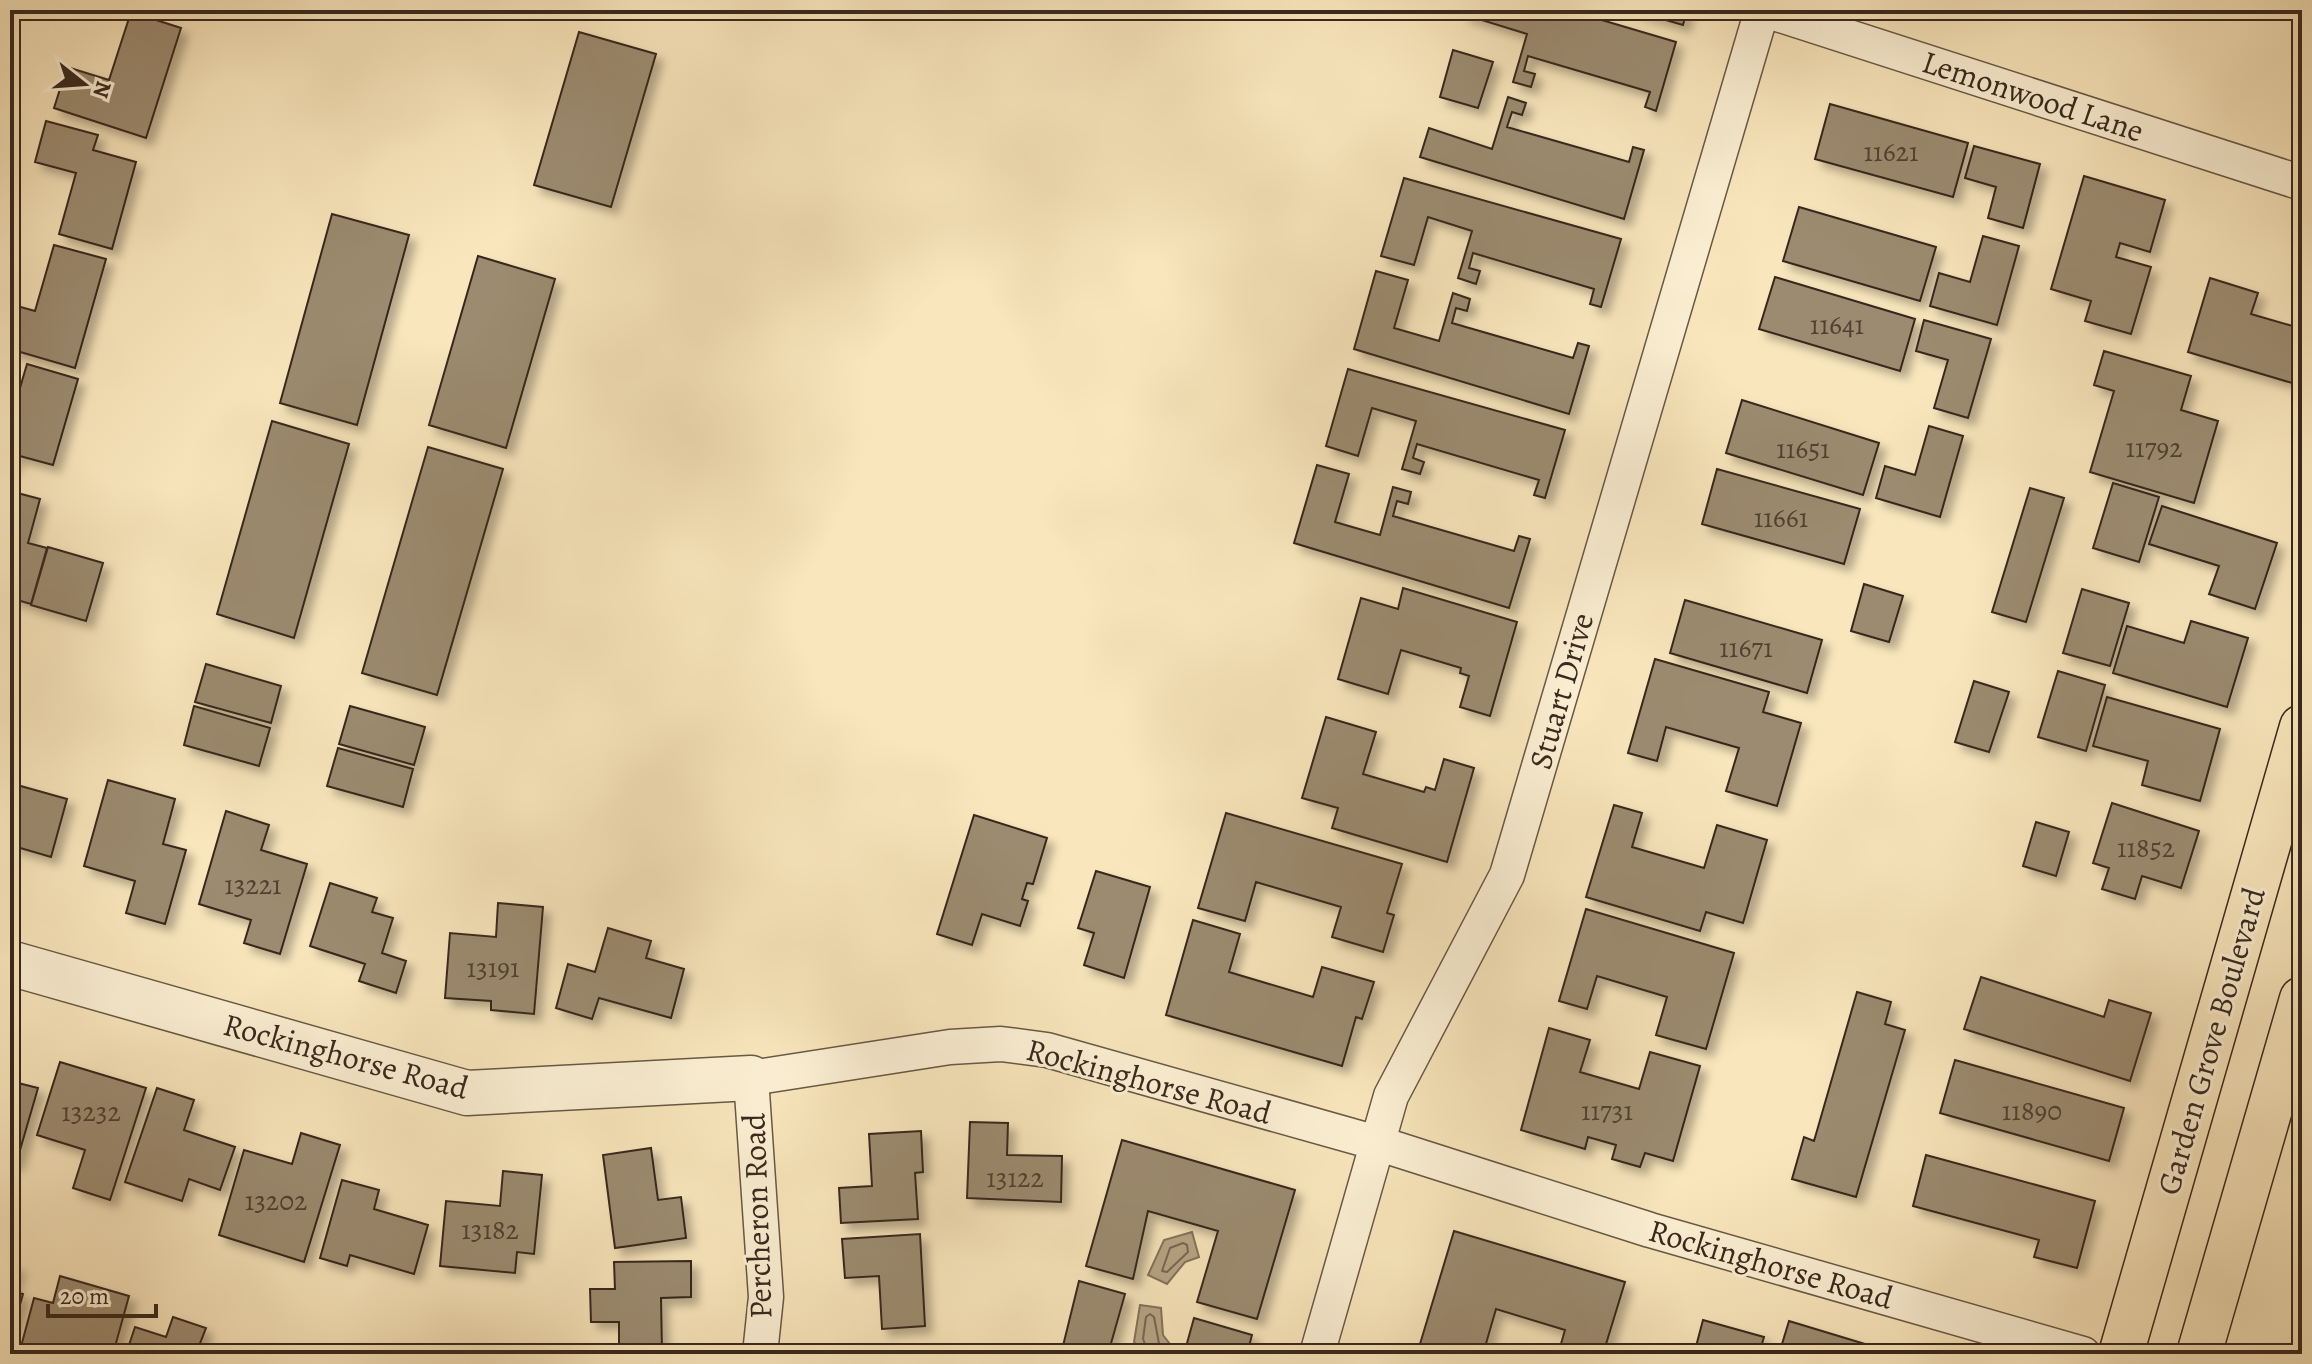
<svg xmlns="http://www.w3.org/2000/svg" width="2312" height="1364" font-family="Alegreya,serif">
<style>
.water{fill:#b7a586;stroke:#84735c;stroke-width:2}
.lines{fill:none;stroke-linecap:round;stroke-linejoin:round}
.shore{stroke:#786652;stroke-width:2}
.building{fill:#9c8b70;stroke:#38281d;stroke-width:2;filter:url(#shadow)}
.minor-casing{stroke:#685845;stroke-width:37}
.tertiary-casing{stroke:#685845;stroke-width:47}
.primary-casing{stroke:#38281d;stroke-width:47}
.minor{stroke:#fbefd3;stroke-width:34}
.tertiary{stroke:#fbefd3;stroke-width:44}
.primary{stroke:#f9e6bc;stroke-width:44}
.labels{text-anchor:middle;stroke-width:6;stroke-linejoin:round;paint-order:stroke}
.number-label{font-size:28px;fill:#514132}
.street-label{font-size:32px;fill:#38281d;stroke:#fbefd3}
</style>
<defs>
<filter id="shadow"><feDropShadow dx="7" dy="7" stdDeviation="4" flood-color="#0004"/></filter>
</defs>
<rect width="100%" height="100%" fill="#f9e6bc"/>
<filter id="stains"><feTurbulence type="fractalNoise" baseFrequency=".0025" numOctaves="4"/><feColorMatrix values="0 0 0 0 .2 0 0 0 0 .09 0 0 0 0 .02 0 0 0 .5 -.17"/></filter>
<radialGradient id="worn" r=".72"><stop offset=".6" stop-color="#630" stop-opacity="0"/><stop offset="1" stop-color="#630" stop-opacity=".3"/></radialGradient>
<path class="water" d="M 1192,1232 L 1199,1257 L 1185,1262 L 1167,1284 L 1148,1275 L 1164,1240 Z
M 1140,1305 L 1161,1308 L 1163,1335 L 1173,1348 L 1165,1354 L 1144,1354 L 1134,1342 Z"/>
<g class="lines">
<path class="shore" d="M 1183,1243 L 1187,1245 L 1188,1252 L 1167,1272 L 1162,1271 L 1170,1248 Z
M 1149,1354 L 1143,1339 L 1146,1317 L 1150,1314 L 1154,1317 L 1161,1354"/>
</g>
<path class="building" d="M 1464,10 L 1568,10 L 1676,42 L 1656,111 L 1645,107 L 1650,92 L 1528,56 L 1524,71 L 1535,74 L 1531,87 L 1513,82 L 1527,34 L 1462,14 Z
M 1631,10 L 1687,10 L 1683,25 Z
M 131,12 L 181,28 L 146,138 L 54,108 L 67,67 L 109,80 Z
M 579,32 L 656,54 L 611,207 L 534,185 Z
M 1453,50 L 1493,62 L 1478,108 L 1440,97 Z
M 1508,97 L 1526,103 L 1522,115 L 1512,112 L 1507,127 L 1629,162 L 1633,147 L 1644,150 L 1624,219 L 1420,157 L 1429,128 L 1492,149 Z
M 1830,104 L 1968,143 L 1953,197 L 1815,159 Z
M 46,121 L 98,135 L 93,150 L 136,162 L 112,249 L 59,234 L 76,173 L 35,162 Z
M 1974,146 L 2040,164 L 2023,228 L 1988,218 L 1996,187 L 1965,178 Z
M 2084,176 L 2165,200 L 2150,252 L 2120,243 L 2116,257 L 2151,267 L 2131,334 L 2085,321 L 2091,301 L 2051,289 Z
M 1404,178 L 1621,239 L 1601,307 L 1590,304 L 1594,289 L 1473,253 L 1469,268 L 1480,271 L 1476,284 L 1458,278 L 1472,231 L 1428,217 L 1414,265 L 1381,256 Z
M 1799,207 L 1936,247 L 1920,301 L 1783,261 Z
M 332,214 L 409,235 L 357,425 L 280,403 Z
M 1983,236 L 2019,246 L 1997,325 L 1930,306 L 1939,273 L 1970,282 Z
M 54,245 L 106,259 L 75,368 L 10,349 L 10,304 L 35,311 Z
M 478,256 L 555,279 L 506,448 L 429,425 Z
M 1376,271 L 1408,280 L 1394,328 L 1439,341 L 1453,293 L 1470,299 L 1467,311 L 1456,308 L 1452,323 L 1573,358 L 1578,343 L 1589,346 L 1569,414 L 1354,349 Z
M 1775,277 L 1915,319 L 1900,371 L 1759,329 Z
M 2210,278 L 2258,293 L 2251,314 L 2296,327 L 2302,306 L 2302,386 L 2188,352 Z
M 1924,320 L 1991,339 L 1968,418 L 1934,408 L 1948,360 L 1916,351 Z
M 2104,351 L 2191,376 L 2181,410 L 2218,421 L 2194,503 L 2090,472 L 2114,391 L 2094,385 Z
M 27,364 L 78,379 L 53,465 L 16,455 L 12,469 L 10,422 Z
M 1348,369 L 1565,430 L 1545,498 L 1534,495 L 1539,480 L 1417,444 L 1413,458 L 1424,462 L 1420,474 L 1402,469 L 1416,421 L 1372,408 L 1358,456 L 1326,446 Z
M 1742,400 L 1879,443 L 1863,495 L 1726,453 Z
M 272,421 L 349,444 L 294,638 L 217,614 Z
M 1929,426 L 1963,436 L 1940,517 L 1876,498 L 1885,466 L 1915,475 Z
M 428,447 L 503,469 L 437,695 L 362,673 Z
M 1317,465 L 1349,474 L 1335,522 L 1380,535 L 1393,487 L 1411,492 L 1408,504 L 1397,501 L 1393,516 L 1514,551 L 1519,536 L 1530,539 L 1509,608 L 1294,543 Z
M 1717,469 L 1860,509 L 1844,564 L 1702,524 Z
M 2113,483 L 2159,497 L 2139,562 L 2093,548 Z
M 2030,488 L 2064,498 L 2026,622 L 1992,612 Z
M 10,491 L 40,499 L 28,543 L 47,548 L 31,604 L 10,598 Z
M 2162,506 L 2277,543 L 2255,609 L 2209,594 L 2219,566 L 2149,544 Z
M 48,547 L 103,563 L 86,621 L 31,605 Z
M 1864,584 L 1903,596 L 1889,642 L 1851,631 Z
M 1403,588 L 1517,622 L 1490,716 L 1460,707 L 1469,676 L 1460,673 L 1461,668 L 1401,650 L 1388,694 L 1338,679 L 1361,598 L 1398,609 Z
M 2082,589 L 2129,603 L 2110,666 L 2063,653 Z
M 1685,600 L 1822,640 L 1807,693 L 1670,653 Z
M 2191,621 L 2248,638 L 2227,707 L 2113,673 L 2127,626 L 2184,643 Z
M 1655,659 L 1769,692 L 1763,712 L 1801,723 L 1777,806 L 1726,791 L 1739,748 L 1666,727 L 1657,761 L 1628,753 Z
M 206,664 L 281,686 L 271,723 L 195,702 Z
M 2058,671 L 2105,685 L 2086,751 L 2038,737 Z
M 1974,681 L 2009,692 L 1989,752 L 1955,742 Z
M 2107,697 L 2220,729 L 2200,801 L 2142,785 L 2148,761 L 2093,746 Z
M 194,706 L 270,728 L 259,766 L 184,745 Z
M 350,706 L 425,727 L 414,765 L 339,744 Z
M 1326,717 L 1376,732 L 1363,774 L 1424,792 L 1426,787 L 1435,790 L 1444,759 L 1474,768 L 1447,862 L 1332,828 L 1338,808 L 1302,798 Z
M 338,748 L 413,769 L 403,807 L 327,786 Z
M 108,780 L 175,799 L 163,844 L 186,850 L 165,924 L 126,913 L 135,881 L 84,866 Z
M 10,783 L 67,799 L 51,857 L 10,845 Z
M 2112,803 L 2199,831 L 2181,888 L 2142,876 L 2135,899 L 2102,889 L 2109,868 L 2093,863 Z
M 1614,805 L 1642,813 L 1632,847 L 1704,868 L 1717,825 L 1767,840 L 1743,923 L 1706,912 L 1700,931 L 1586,897 Z
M 226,811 L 269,825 L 261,850 L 307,864 L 280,954 L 244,943 L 251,920 L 199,904 Z
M 1226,813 L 1402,864 L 1387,913 L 1394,915 L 1383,952 L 1332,937 L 1341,907 L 1256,882 L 1245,921 L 1198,908 Z
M 974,815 L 1047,838 L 1033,884 L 1027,883 L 1022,899 L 1028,901 L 1020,926 L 982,914 L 972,945 L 937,934 Z
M 2036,822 L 2069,832 L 2056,876 L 2023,866 Z
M 1096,871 L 1150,887 L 1124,978 L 1084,965 L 1094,933 L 1078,928 Z
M 330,883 L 377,898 L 372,912 L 393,918 L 382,953 L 406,961 L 396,993 L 359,981 L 365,964 L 310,946 Z
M 498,903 L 543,907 L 534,1014 L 491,1010 L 491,1001 L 445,998 L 450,933 L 496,937 Z
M 1586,909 L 1734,953 L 1706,1049 L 1656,1035 L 1667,997 L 1597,976 L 1587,1009 L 1559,1001 Z
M 1193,920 L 1240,934 L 1229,972 L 1313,997 L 1322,967 L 1374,982 L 1362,1019 L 1356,1017 L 1342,1066 L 1166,1015 Z
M 608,928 L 651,941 L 646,958 L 684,969 L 671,1018 L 599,998 L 592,1019 L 556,1008 L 568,964 L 595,972 Z
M 1981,977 L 2104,1017 L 2109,1000 L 2151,1013 L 2130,1081 L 1964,1029 Z
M 1857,992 L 1891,1002 L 1885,1024 L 1905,1030 L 1856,1197 L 1792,1179 L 1804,1137 L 1814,1141 Z
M 1549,1028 L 1590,1040 L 1580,1072 L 1639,1089 L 1650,1052 L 1700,1066 L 1673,1161 L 1645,1153 L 1640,1167 L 1612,1159 L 1616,1145 L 1588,1137 L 1585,1149 L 1521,1130 Z
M 1955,1060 L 2124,1108 L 2109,1161 L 1940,1113 Z
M 60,1062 L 146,1088 L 110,1200 L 73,1188 L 85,1150 L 37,1135 Z
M 10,1081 L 38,1088 L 16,1164 L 10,1162 Z
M 157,1088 L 194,1100 L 184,1130 L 235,1147 L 220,1190 L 189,1179 L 182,1201 L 125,1182 Z
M 970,1122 L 1008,1123 L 1007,1155 L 1062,1156 L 1061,1202 L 967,1198 Z
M 921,1131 L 923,1172 L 915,1173 L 918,1219 L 841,1223 L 839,1188 L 872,1186 L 869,1134 Z
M 301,1133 L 340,1145 L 304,1262 L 219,1235 L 244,1150 L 292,1164 Z
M 1122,1140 L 1295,1190 L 1257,1319 L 1197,1302 L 1218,1231 L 1148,1211 L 1133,1279 L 1086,1266 Z
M 651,1148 L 658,1200 L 681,1197 L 686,1238 L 615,1248 L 603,1155 Z
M 1926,1155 L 2095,1201 L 2077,1268 L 2034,1257 L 2039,1240 L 1913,1206 Z
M 503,1171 L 542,1175 L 534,1254 L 517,1252 L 515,1273 L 440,1266 L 446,1201 L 500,1206 Z
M 342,1180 L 379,1190 L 374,1209 L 428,1225 L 414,1274 L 350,1255 L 347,1266 L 320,1258 Z
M 1454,1231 L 1625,1282 L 1603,1354 L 1558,1354 L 1565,1330 L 1496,1309 L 1483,1354 L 1417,1354 Z
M 920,1234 L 925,1326 L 882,1329 L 879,1276 L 845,1278 L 842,1239 Z
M 691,1261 L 691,1297 L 661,1298 L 662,1351 L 619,1351 L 619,1322 L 591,1322 L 590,1289 L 615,1289 L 614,1262 Z
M 10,1264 L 18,1266 L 11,1291 L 23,1294 L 10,1341 Z
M 60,1276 L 129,1296 L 113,1354 L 74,1354 L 60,1350 L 59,1354 L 19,1354 L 34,1298 L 53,1303 Z
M 1079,1281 L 1125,1294 L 1108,1354 L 1061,1354 Z
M 173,1317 L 206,1328 L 199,1346 L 223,1354 L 126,1354 L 135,1327 L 166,1337 Z
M 1194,1318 L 1252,1335 L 1247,1354 L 1184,1354 Z
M 1703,1320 L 1764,1337 L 1759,1354 L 1694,1354 Z
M 1789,1321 L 1898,1354 L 1779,1354 Z
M 894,1346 L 936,1354 L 892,1354 Z"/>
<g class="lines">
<defs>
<path id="minor" d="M 1765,10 L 2302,183
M 760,1354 L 766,1297 L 751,1078 L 950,1047 L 1001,1044 L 1047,1050 L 1377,1143 L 1650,1230 L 2083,1354
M 1317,1354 L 1391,1096 L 1507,875 L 1762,10"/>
<path id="tertiary" d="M 10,963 L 467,1093 L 751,1078"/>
<path id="primary" d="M 2121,1354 L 2302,727
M 2199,1354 L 2302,999"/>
</defs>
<use href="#minor" class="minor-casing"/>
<use href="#tertiary" class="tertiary-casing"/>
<use href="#primary" class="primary-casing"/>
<use href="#minor" class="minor"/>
<use href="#tertiary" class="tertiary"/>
<use href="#primary" class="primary"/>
</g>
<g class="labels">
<g class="number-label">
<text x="1891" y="161">11621</text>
<text x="1837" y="334">11641</text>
<text x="2154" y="457">11792</text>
<text x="1803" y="458">11651</text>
<text x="1781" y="527">11661</text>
<text x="1746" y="657">11671</text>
<text x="2146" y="857">11852</text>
<text x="253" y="894">13221</text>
<text x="493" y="977">13191</text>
<text x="1607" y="1120">11731</text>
<text x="2032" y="1120">11890</text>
<text x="91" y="1121">13232</text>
<text x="1015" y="1187">13122</text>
<text x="276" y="1210">13202</text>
<text x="490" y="1239">13182</text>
</g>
<g class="street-label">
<text transform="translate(2033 96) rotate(18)" y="11">Lemonwood Lane</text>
<text transform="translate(1561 691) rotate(-74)" y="11">Stuart Drive</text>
<text transform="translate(2211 1041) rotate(-74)" y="11">Garden Grove Boulevard</text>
<text transform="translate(346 1056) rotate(15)" y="11">Rockinghorse Road</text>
<text transform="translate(1149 1081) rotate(15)" y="11">Rockinghorse Road</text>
<text transform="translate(757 1216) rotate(-92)" y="11">Percheron Road</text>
<text transform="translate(1771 1264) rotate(16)" y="11">Rockinghorse Road</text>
</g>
</g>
<rect width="2312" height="1364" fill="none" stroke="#f9e6bc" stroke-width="40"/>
<rect x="12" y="12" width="2288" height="1340" fill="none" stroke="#38281d" stroke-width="4"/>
<rect x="20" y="20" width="2272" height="1324" fill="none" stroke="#38281d" stroke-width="2"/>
<g transform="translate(84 84) rotate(107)" stroke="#fbefd3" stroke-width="6" paint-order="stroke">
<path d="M0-6L14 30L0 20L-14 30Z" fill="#38281d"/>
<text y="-12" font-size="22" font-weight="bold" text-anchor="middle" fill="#38281d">N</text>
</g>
<path d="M48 1304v12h108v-12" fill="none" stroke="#38281d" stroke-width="4"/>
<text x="60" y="1304" font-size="24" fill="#38281d" stroke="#fbefd3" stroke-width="6" paint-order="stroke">20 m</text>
<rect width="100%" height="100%" filter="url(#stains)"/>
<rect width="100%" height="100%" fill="url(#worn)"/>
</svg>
